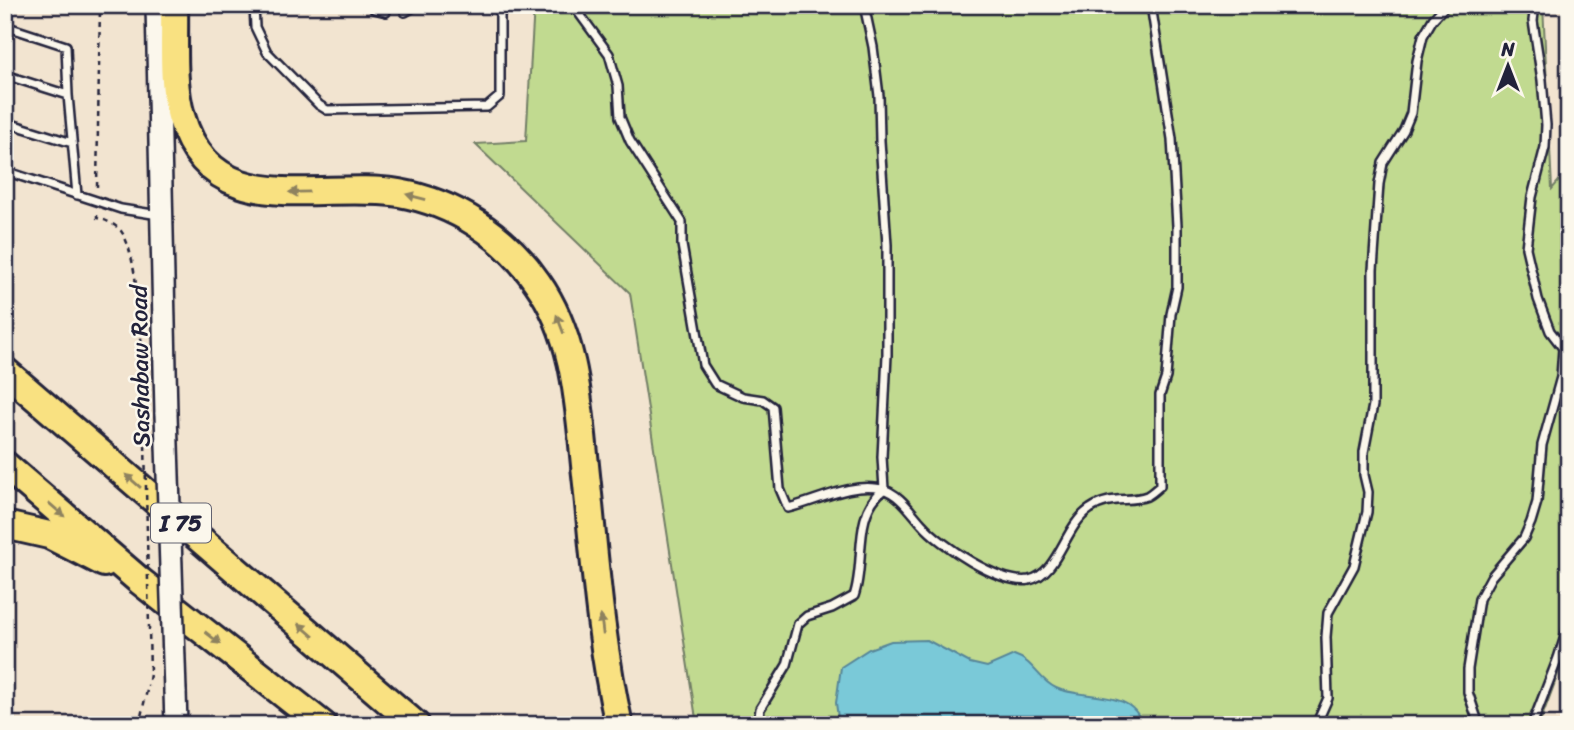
<svg xmlns="http://www.w3.org/2000/svg" width="1574" height="730" font-family="Sriracha,sans-serif">
<style>
.green{fill:#c1da90;stroke:#727e66;stroke-width:2}
.water{fill:#7ac9d8;stroke:#578699;stroke-width:2}
.lines{fill:none;stroke-linecap:round;stroke-linejoin:round}
.service-casing{stroke:#22223b;stroke-width:12}
.secondary-casing{stroke:#22223b;stroke-width:26}
.motorway-casing{stroke:#22223b;stroke-width:32}
.path{stroke:#22223b;stroke-width:2.5;stroke-dasharray:5 5;stroke-linecap:butt}
.service{stroke:#fbf7ec;stroke-width:7}
.secondary{stroke:#fbf7ec;stroke-width:21}
.motorway{stroke:#f9e181;stroke-width:26}
.secondary-bridge-casing{stroke:#22223b;stroke-width:26;stroke-linecap:butt}
.path-bridge{stroke:#22223b;stroke-width:2.5;stroke-dasharray:5 5;stroke-linecap:butt}
.secondary-bridge{stroke:#fbf7ec;stroke-width:21}
.oneway{fill:#8e825e}
.labels{text-anchor:middle;stroke-width:5;stroke-linejoin:round;paint-order:stroke}
.shield{fill:#fbf7ec;stroke:#636270;stroke-width:2}
.shield-label{font-size:23px;font-weight:bold;fill:#22223b}
.street-label{font-size:24px;fill:#22223b;stroke:#fbf7ec}
</style>
<rect width="100%" height="100%" fill="#f2e4d0"/>
<filter id="ink" filterUnits="userSpaceOnUse"><feTurbulence type="fractalNoise" baseFrequency=".0143" numOctaves="2"/><feDisplacementMap in="SourceGraphic" scale="14" xChannelSelector="R" yChannelSelector="G"/><feConvolveMatrix kernelMatrix="1 2 1 2 8 2 1 2 1" color-interpolation-filters="sRGB"/></filter>
<g filter="url(#ink)">
<path class="green" d="M 534,5 L 1543,5 L 1552,189 L 1569,169 L 1569,645 L 1539,725 L 697,725 L 630,293 L 475,144 L 526,141 Z"/>
<path class="water" d="M 927,640 L 970,663 L 987,667 L 1014,655 C 1034,661 1038,680 1056,688 C 1082,700 1134,688 1142,725 L 839,725 L 836,703 L 841,667 L 869,649 L 891,641 Z"/>
<g class="lines">
<defs>
<path id="service" d="M 254,5 L 255,27 L 267,52 L 319,105 L 327,110 L 487,107 L 500,96 L 500,5
M 372,5 L 374,9 L 386,12
M 573,5 L 609,54 L 618,86 L 620,117 L 630,141 L 682,222 L 682,245 L 703,365 L 715,384 L 743,397 L 763,400 L 773,407 L 780,489 L 788,508 C 818,501 850,482 882,489 C 899,493 911,512 922,524 C 940,545 1000,585 1029,580 C 1059,574 1064,526 1090,509 C 1110,495 1128,503 1147,496 C 1151,494 1156,489 1160,486 L 1160,395 L 1166,377 L 1171,314 L 1177,287 L 1177,226 L 1172,139 L 1151,5
M 864,5 L 873,47 L 879,96 L 880,141 L 887,245 L 887,355 L 882,457 L 884,489
M 405,12 L 417,5
M 5,26 L 66,46 L 68,95
M 5,75 L 68,95 L 77,195
M 5,122 L 72,143
M 5,171 L 121,209 L 159,215
M 758,725 L 760,709 L 787,665 L 798,624 L 807,616 L 832,608 L 854,596 C 866,563 852,515 883,490
M 1316,725 L 1328,698 L 1326,637 L 1328,613 L 1354,566 L 1367,512 L 1368,492 L 1364,475 L 1364,452 L 1373,405 L 1373,270 L 1379,184 L 1383,163 L 1404,130 L 1411,113 L 1417,61 L 1423,36 L 1433,19 L 1446,5
M 1479,725 L 1468,692 L 1468,669 L 1479,599 L 1491,577 L 1524,538 L 1531,522 L 1537,502 L 1542,445 L 1561,377 L 1563,348 L 1550,331 L 1538,299 L 1526,248 L 1532,197 L 1545,147 L 1546,125 L 1542,80 L 1533,21 L 1535,5
M 1532,725 L 1558,658 L 1569,624"/>
<path id="secondary" d="M 157,5 L 166,414
M 175,691 L 176,725"/>
<path id="motorway" d="M 174,5 C 175,41 171,82 181,116 C 212,224 319,180 399,193 C 455,203 505,235 537,282 C 579,341 579,415 587,484 C 595,564 601,646 619,725
M 5,371 L 416,725
M 5,465 L 140,581 L 323,725
M 5,525 L 49,535 L 104,563"/>
</defs>
<use href="#service" class="service-casing"/>
<use href="#secondary" class="secondary-casing"/>
<use href="#motorway" class="motorway-casing"/>
<path class="path" d="M 97,187 L 100,5
M 97,215 L 97,218 C 106,220 115,224 121,231 C 140,256 142,360 144,395
M 139,725 L 148,686"/>
<use href="#service" class="service"/>
<use href="#secondary" class="secondary"/>
<use href="#motorway" class="motorway"/>
<defs>
<path id="secondary-bridge" d="M 166,414 L 175,691"/>
</defs>
<use href="#secondary-bridge" class="secondary-bridge-casing"/>
<path class="path-bridge" d="M 144,395 L 150,674 L 148,686"/>
<use href="#secondary-bridge" class="secondary-bridge"/>
</g>
<defs><path id="oneway-solid" d="M-6-.8H1V-3.2L6.5 0L1 3.2V.8H-6Z" transform="scale(1.75)"/></defs>
<g class="oneway">
<use href="#oneway-solid" transform="translate(299 192) rotate(179)"/>
<use href="#oneway-solid" transform="translate(416 197) rotate(-165)"/>
<use href="#oneway-solid" transform="translate(560 324) rotate(-111)"/>
<use href="#oneway-solid" transform="translate(133 481) rotate(-139)"/>
<use href="#oneway-solid" transform="translate(57 510) rotate(41)"/>
<use href="#oneway-solid" transform="translate(602 625) rotate(-97)"/>
<use href="#oneway-solid" transform="translate(306 630) rotate(-139)"/>
<use href="#oneway-solid" transform="translate(213 638) rotate(38)"/>
</g>
</g>
<g class="labels">
<rect class="shield" x="151" y="503.5" width="60" height="39" rx="5"/>
<g class="shield-label">
<text x="181" y="531">I 75</text>
</g>
<g class="street-label">
<text transform="translate(140 366) rotate(-91)" y="8">Sashabaw Road</text>
</g>
</g>
<rect width="1574" height="730" fill="none" stroke="#fbf7ec" stroke-width="28"/>
<rect x="14" y="14" width="1546" height="702" fill="none" stroke="#22223b" stroke-width="2.5" filter="url(#ink)"/>
<g transform="translate(1508 66)" stroke="#fbf7ec" stroke-width="5" paint-order="stroke">
<path d="M0-5L12 26L0 18L-12 26Z" fill="#22223b"/>
<text y="-10" font-size="19" font-weight="bold" text-anchor="middle" fill="#22223b">N</text>
</g>
</svg>
